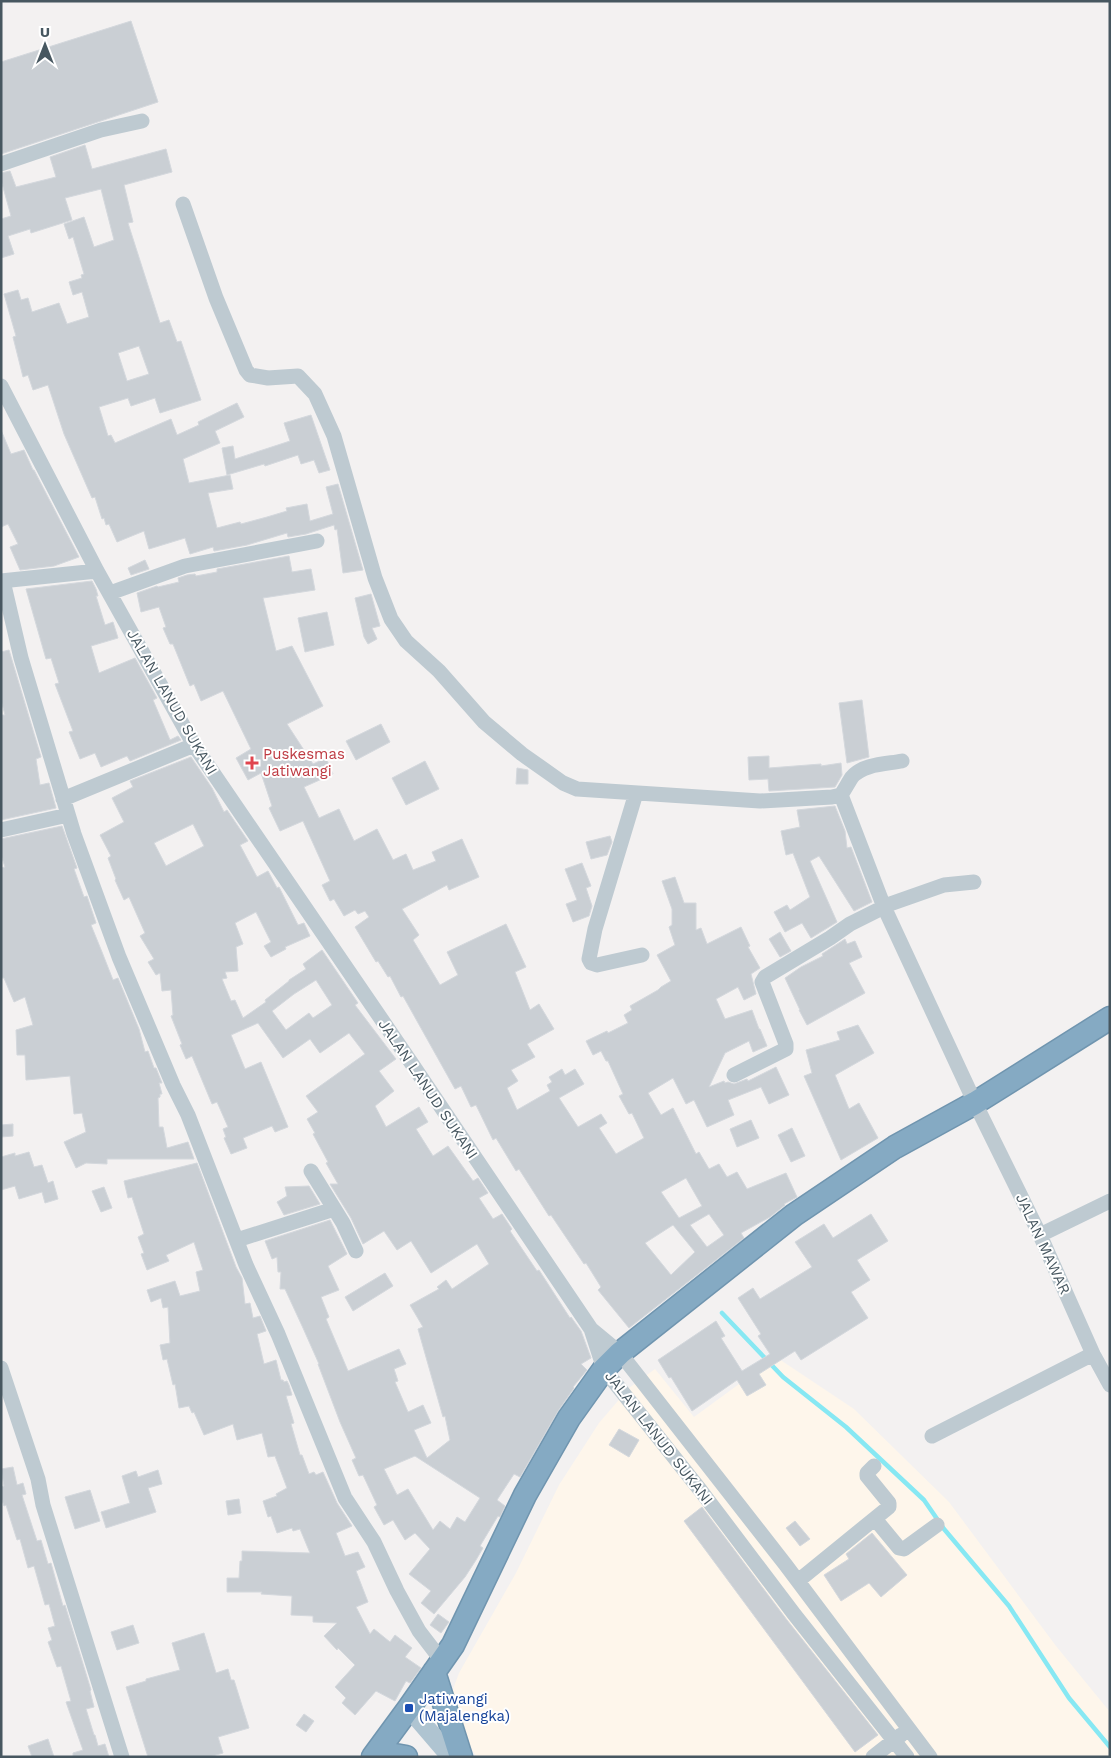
<svg xmlns="http://www.w3.org/2000/svg" width="1111" height="1758" font-family="'Work Sans',sans-serif">
<style>
.commercial{fill:#fef6eb}
.lines{fill:none;stroke-linecap:round;stroke-linejoin:round}
.stream{stroke:#87e8f3;stroke-width:4.5}
.building{fill:#cacfd4;stroke:#d4d8dd;fill-rule:evenodd}
.highway-casing{stroke:#7095af;stroke-width:25}
.minor{stroke:#becad1;stroke-width:15}
.major{stroke:#afc4d1;stroke-width:19}
.highway{stroke:#85aac3;stroke-width:22}
.health-dot{fill:#e0444e;stroke:#fff;stroke-width:2}
.transit-dot{fill:#1a4fb4;stroke:#fff;stroke-width:2}
.labels{text-anchor:middle;stroke-width:4;stroke-linejoin:round;paint-order:stroke}
.street-label{font-size:15px;fill:#475760;stroke:#fff}
.health-label{font-size:15px;fill:#be3a42;stroke:#fff;text-anchor:start}
.transit-label{font-size:15px;fill:#164399;stroke:#fff;text-anchor:start}
</style>
<rect width="100%" height="100%" fill="#f3f1f1"/>
<path class="commercial" d="M 776,1357 L 854,1409 L 949,1502 L 1056,1646 L 1110,1712 L 1110,1757 L 477,1757 L 445,1711 L 459,1673 L 516,1573 L 559,1485 L 599,1423 L 629,1388 L 655,1369 L 694,1417 Z"/>
<g class="lines">
<path class="stream" d="M 722,1313 L 783,1377 L 846,1427 L 924,1500 L 944,1529 L 1009,1606 L 1069,1698 L 1110,1747"/>
</g>
<path class="building" d="M 131,21 L 158,102 L 1,154 L 1,62 Z
M 85,145 L 92,169 L 166,149 L 172,172 L 124,185 L 133,222 L 128,223 L 160,323 L 169,320 L 177,342 L 181,341 L 201,400 L 160,413 L 155,398 L 131,406 L 128,398 L 99,407 L 108,436 L 111,435 L 115,443 L 171,419 L 177,435 L 199,425 L 198,422 L 237,403 L 244,417 L 215,431 L 220,443 L 183,459 L 189,483 L 230,475 L 233,489 L 208,493 L 217,528 L 240,522 L 241,524 L 267,517 L 287,511 L 286,508 L 307,504 L 310,521 L 333,514 L 326,487 L 338,484 L 363,570 L 343,573 L 337,529 L 335,530 L 334,525 L 306,534 L 288,537 L 287,533 L 247,545 L 214,551 L 213,547 L 190,554 L 185,538 L 149,549 L 144,531 L 117,542 L 109,524 L 106,525 L 104,518 L 102,519 L 95,497 L 92,498 L 64,434 L 48,385 L 33,390 L 28,375 L 23,377 L 13,337 L 16,336 L 4,294 L 18,290 L 21,300 L 28,298 L 32,312 L 59,303 L 67,324 L 89,317 L 82,292 L 73,295 L 69,282 L 82,278 L 81,275 L 84,274 L 73,237 L 69,239 L 64,224 L 84,217 L 94,247 L 114,240 L 101,189 L 65,198 L 72,220 L 31,233 L 30,229 L 8,236 L 14,254 L 1,258 L 1,219 L 11,216 L 1,180 L 1,173 L 10,171 L 16,187 L 56,177 L 50,157 ZM 139,346 L 149,374 L 127,381 L 118,353 Z
M 311,415 L 330,470 L 319,473 L 314,460 L 301,464 L 298,455 L 265,466 L 264,464 L 227,475 L 222,448 L 233,446 L 235,459 L 290,441 L 284,423 Z
M 1,430 L 11,454 L 24,450 L 33,470 L 34,470 L 79,557 L 54,566 L 20,570 L 10,547 L 18,544 L 8,524 L 1,527 Z
M 289,556 L 292,572 L 311,569 L 315,590 L 263,598 L 276,651 L 292,646 L 323,706 L 287,724 L 313,764 L 326,758 L 333,774 L 304,787 L 319,818 L 339,809 L 354,841 L 377,829 L 393,860 L 406,854 L 413,870 L 436,861 L 432,852 L 462,839 L 479,877 L 449,890 L 447,885 L 402,909 L 419,935 L 413,940 L 440,985 L 458,975 L 447,952 L 506,924 L 526,967 L 515,972 L 530,1010 L 539,1004 L 554,1029 L 527,1044 L 535,1057 L 511,1070 L 518,1081 L 507,1088 L 517,1110 L 550,1091 L 547,1085 L 552,1082 L 549,1077 L 562,1069 L 565,1075 L 575,1069 L 584,1084 L 559,1098 L 578,1127 L 601,1114 L 607,1123 L 599,1128 L 616,1154 L 644,1138 L 632,1113 L 629,1114 L 619,1096 L 623,1094 L 608,1061 L 606,1061 L 601,1051 L 593,1055 L 586,1041 L 607,1031 L 608,1033 L 628,1023 L 624,1015 L 632,1010 L 630,1006 L 658,990 L 661,987 L 671,981 L 657,955 L 675,945 L 669,927 L 672,925 L 672,909 L 662,881 L 675,877 L 684,903 L 696,903 L 696,930 L 701,928 L 707,944 L 741,927 L 750,946 L 748,947 L 760,968 L 751,974 L 756,994 L 744,1000 L 738,987 L 716,999 L 725,1019 L 752,1010 L 759,1029 L 760,1029 L 767,1046 L 753,1052 L 749,1041 L 725,1053 L 709,1087 L 724,1081 L 725,1083 L 728,1082 L 734,1084 L 747,1079 L 748,1081 L 776,1067 L 789,1095 L 769,1104 L 761,1087 L 728,1100 L 734,1115 L 707,1127 L 694,1100 L 686,1104 L 673,1078 L 648,1093 L 661,1115 L 673,1108 L 696,1154 L 699,1152 L 709,1169 L 719,1164 L 727,1177 L 737,1172 L 747,1189 L 786,1173 L 797,1197 L 784,1204 L 785,1205 L 770,1217 L 741,1233 L 744,1238 L 629,1328 L 598,1290 L 601,1287 L 586,1263 L 584,1264 L 551,1215 L 549,1216 L 519,1169 L 516,1171 L 496,1138 L 493,1140 L 476,1105 L 471,1107 L 461,1086 L 455,1089 L 403,996 L 401,997 L 390,976 L 388,977 L 378,961 L 376,962 L 355,927 L 369,917 L 365,911 L 358,914 L 355,910 L 344,916 L 334,899 L 330,901 L 322,885 L 330,881 L 303,821 L 280,831 L 269,808 L 272,806 L 261,773 L 248,780 L 236,758 L 251,749 L 223,691 L 201,701 L 194,684 L 190,686 L 173,644 L 170,644 L 163,628 L 166,627 L 159,607 L 141,612 L 137,593 L 157,586 L 158,587 L 179,582 L 178,578 L 187,575 L 195,574 L 196,576 L 217,572 L 217,569 ZM 686,1178 L 702,1206 L 679,1218 L 661,1192 ZM 709,1214 L 724,1235 L 707,1247 L 690,1225 ZM 673,1225 L 695,1252 L 671,1275 L 645,1243 Z
M 145,560 L 149,569 L 131,575 L 128,568 Z
M 92,581 L 96,589 L 98,596 L 96,596 L 105,625 L 113,622 L 118,638 L 91,646 L 99,673 L 135,658 L 157,698 L 153,700 L 170,740 L 178,736 L 181,740 L 130,761 L 127,756 L 101,767 L 95,753 L 80,759 L 69,732 L 73,731 L 55,684 L 59,683 L 51,658 L 46,659 L 26,589 Z
M 371,594 L 380,626 L 372,628 L 377,639 L 368,644 L 364,637 L 355,598 Z
M 327,612 L 334,645 L 305,652 L 298,618 Z
M 9,650 L 41,757 L 36,759 L 40,785 L 49,783 L 56,808 L 1,820 L 1,715 L 5,715 L 1,700 L 1,652 Z
M 862,700 L 869,757 L 847,763 L 839,703 Z
M 381,724 L 390,742 L 356,760 L 346,741 Z
M 769,756 L 769,768 L 821,764 L 821,766 L 841,763 L 842,775 L 835,787 L 769,791 L 768,779 L 749,780 L 748,757 Z
M 191,757 L 212,788 L 224,812 L 227,810 L 248,841 L 240,845 L 257,877 L 268,871 L 277,888 L 279,887 L 298,925 L 304,923 L 310,936 L 285,947 L 286,949 L 271,957 L 264,946 L 271,942 L 256,912 L 235,923 L 243,944 L 236,947 L 238,971 L 225,972 L 227,978 L 222,979 L 231,1001 L 235,1000 L 243,1018 L 266,1002 L 265,1000 L 289,981 L 289,980 L 306,969 L 303,964 L 322,950 L 358,1003 L 355,1005 L 396,1059 L 379,1071 L 394,1091 L 375,1106 L 385,1125 L 386,1127 L 419,1107 L 428,1122 L 416,1129 L 433,1156 L 448,1146 L 473,1181 L 478,1178 L 488,1193 L 479,1198 L 493,1219 L 502,1214 L 512,1229 L 510,1231 L 537,1271 L 539,1270 L 570,1318 L 571,1317 L 581,1331 L 591,1358 L 581,1364 L 587,1370 L 573,1387 L 574,1388 L 558,1411 L 520,1477 L 514,1474 L 497,1500 L 505,1506 L 500,1517 L 498,1516 L 480,1546 L 483,1548 L 476,1560 L 465,1577 L 434,1614 L 421,1603 L 431,1591 L 409,1574 L 430,1549 L 415,1533 L 405,1540 L 393,1520 L 384,1525 L 374,1507 L 377,1505 L 363,1475 L 359,1476 L 352,1460 L 356,1458 L 340,1422 L 318,1364 L 319,1364 L 303,1328 L 285,1289 L 280,1289 L 281,1272 L 278,1272 L 277,1257 L 272,1259 L 265,1241 L 330,1220 L 347,1254 L 328,1266 L 339,1290 L 321,1297 L 329,1317 L 326,1319 L 348,1371 L 399,1349 L 406,1364 L 394,1369 L 398,1381 L 395,1382 L 408,1412 L 423,1405 L 431,1423 L 414,1430 L 427,1458 L 450,1440 L 445,1416 L 443,1417 L 418,1329 L 423,1327 L 410,1305 L 439,1289 L 437,1287 L 446,1280 L 452,1289 L 489,1264 L 477,1244 L 431,1273 L 411,1241 L 397,1250 L 384,1231 L 363,1244 L 351,1218 L 330,1184 L 338,1184 L 326,1163 L 328,1162 L 313,1134 L 315,1133 L 307,1119 L 318,1112 L 306,1096 L 365,1054 L 349,1033 L 320,1053 L 310,1039 L 283,1058 L 258,1023 L 231,1035 L 245,1069 L 261,1062 L 288,1127 L 275,1132 L 272,1126 L 243,1138 L 247,1148 L 231,1154 L 224,1138 L 226,1137 L 223,1129 L 228,1127 L 217,1102 L 212,1104 L 192,1056 L 186,1059 L 180,1045 L 182,1044 L 171,1016 L 173,1015 L 171,990 L 162,991 L 160,973 L 156,975 L 148,962 L 154,959 L 140,936 L 145,933 L 129,897 L 124,900 L 115,880 L 116,879 L 108,858 L 111,856 L 100,835 L 124,822 L 112,798 L 133,787 L 130,781 ZM 193,824 L 204,846 L 166,866 L 154,843 ZM 316,980 L 332,1005 L 313,1018 L 309,1013 L 286,1030 L 272,1011 L 294,994 ZM 415,1456 L 480,1498 L 465,1522 L 457,1517 L 450,1529 L 440,1521 L 433,1530 L 408,1489 L 397,1495 L 384,1469 Z
M 425,761 L 439,789 L 406,805 L 392,778 Z
M 517,768 L 528,770 L 528,784 L 516,784 Z
M 835,806 L 845,831 L 847,848 L 851,847 L 872,902 L 854,911 L 819,856 L 810,861 L 837,922 L 811,938 L 802,923 L 785,932 L 774,912 L 787,905 L 790,910 L 810,897 L 793,853 L 786,855 L 781,831 L 800,827 L 797,810 Z
M 62,826 L 77,868 L 74,869 L 84,897 L 87,896 L 96,923 L 91,925 L 102,952 L 113,980 L 118,978 L 139,1029 L 145,1052 L 148,1051 L 154,1068 L 156,1068 L 162,1083 L 159,1083 L 162,1094 L 160,1094 L 160,1097 L 158,1098 L 159,1127 L 163,1127 L 167,1148 L 188,1142 L 194,1159 L 107,1159 L 107,1164 L 86,1163 L 76,1168 L 64,1142 L 86,1132 L 82,1113 L 74,1114 L 70,1076 L 26,1080 L 25,1055 L 17,1055 L 16,1030 L 33,1025 L 25,997 L 14,1002 L 4,978 L 1,978 L 1,868 L 5,867 L 1,855 L 1,839 Z
M 610,836 L 612,842 L 607,855 L 591,859 L 586,842 Z
M 582,863 L 591,886 L 586,888 L 592,906 L 589,916 L 573,922 L 566,904 L 577,900 L 565,869 Z
M 780,932 L 791,951 L 780,957 L 769,939 Z
M 845,939 L 847,944 L 855,941 L 862,957 L 849,963 L 865,993 L 807,1025 L 799,1010 L 800,1010 L 785,978 L 801,967 L 823,956 L 822,954 Z
M 858,1025 L 874,1053 L 835,1075 L 849,1109 L 859,1103 L 878,1138 L 841,1160 L 804,1076 L 812,1073 L 806,1050 L 840,1040 L 837,1032 Z
M 751,1120 L 759,1138 L 737,1147 L 730,1129 Z
M 13,1124 L 13,1136 L 1,1137 L 1,1125 Z
M 792,1128 L 805,1156 L 791,1162 L 778,1135 Z
M 29,1152 L 34,1167 L 42,1165 L 48,1183 L 53,1181 L 58,1199 L 45,1203 L 42,1192 L 19,1199 L 15,1186 L 1,1190 L 1,1157 L 15,1153 L 15,1156 Z
M 197,1163 L 236,1267 L 242,1278 L 245,1304 L 250,1303 L 253,1318 L 260,1316 L 266,1331 L 257,1334 L 264,1364 L 276,1360 L 281,1380 L 283,1380 L 284,1382 L 287,1381 L 289,1385 L 292,1395 L 286,1396 L 294,1423 L 291,1424 L 300,1455 L 302,1455 L 309,1474 L 314,1472 L 316,1475 L 323,1472 L 337,1503 L 352,1526 L 336,1533 L 345,1556 L 358,1552 L 365,1567 L 356,1571 L 368,1602 L 356,1607 L 370,1634 L 374,1629 L 390,1642 L 395,1635 L 412,1648 L 405,1657 L 421,1668 L 410,1683 L 406,1681 L 395,1701 L 376,1691 L 355,1715 L 342,1703 L 346,1698 L 335,1687 L 355,1665 L 338,1648 L 337,1650 L 324,1636 L 337,1623 L 313,1622 L 313,1616 L 291,1615 L 292,1596 L 261,1594 L 262,1592 L 227,1592 L 227,1578 L 239,1578 L 240,1561 L 242,1561 L 242,1551 L 310,1553 L 300,1529 L 293,1531 L 292,1528 L 277,1533 L 271,1516 L 268,1517 L 263,1501 L 277,1496 L 276,1494 L 287,1488 L 275,1456 L 268,1457 L 262,1433 L 237,1440 L 233,1424 L 204,1435 L 194,1412 L 192,1413 L 189,1406 L 179,1408 L 175,1384 L 173,1385 L 167,1359 L 163,1360 L 160,1345 L 170,1343 L 168,1307 L 163,1308 L 161,1298 L 151,1302 L 147,1290 L 175,1281 L 180,1296 L 200,1291 L 196,1272 L 203,1270 L 194,1242 L 166,1255 L 169,1261 L 147,1270 L 141,1254 L 144,1253 L 138,1237 L 144,1234 L 132,1197 L 128,1198 L 124,1181 Z
M 309,1186 L 320,1204 L 284,1215 L 277,1202 L 287,1196 L 285,1187 Z
M 104,1187 L 112,1208 L 101,1212 L 92,1191 Z
M 871,1214 L 888,1241 L 857,1260 L 870,1280 L 851,1292 L 868,1318 L 801,1360 L 795,1351 L 759,1374 L 766,1385 L 747,1396 L 737,1380 L 692,1411 L 671,1377 L 669,1378 L 658,1360 L 716,1321 L 725,1336 L 721,1338 L 742,1371 L 770,1354 L 758,1336 L 761,1334 L 738,1298 L 753,1288 L 760,1299 L 812,1267 L 795,1242 L 824,1224 L 833,1238 Z
M 385,1273 L 393,1286 L 353,1311 L 345,1297 Z
M 619,1429 L 639,1440 L 629,1457 L 609,1445 Z
M 13,1467 L 17,1485 L 23,1483 L 26,1494 L 22,1495 L 37,1541 L 41,1540 L 48,1564 L 51,1563 L 63,1606 L 65,1605 L 91,1690 L 90,1691 L 94,1707 L 86,1709 L 94,1735 L 95,1735 L 98,1746 L 105,1744 L 109,1757 L 73,1757 L 73,1753 L 83,1750 L 66,1702 L 71,1701 L 61,1666 L 57,1667 L 48,1642 L 52,1640 L 48,1628 L 55,1626 L 49,1604 L 45,1605 L 34,1566 L 28,1568 L 20,1539 L 17,1540 L 6,1505 L 4,1506 L 1,1497 L 1,1487 L 4,1486 L 1,1469 Z
M 158,1470 L 162,1484 L 148,1488 L 156,1512 L 106,1528 L 101,1512 L 130,1503 L 122,1476 L 136,1471 L 138,1477 Z
M 90,1490 L 100,1521 L 75,1529 L 65,1497 Z
M 239,1499 L 241,1513 L 228,1515 L 226,1501 Z
M 702,1507 L 787,1620 L 878,1735 L 855,1752 L 684,1521 Z
M 795,1521 L 810,1539 L 800,1546 L 786,1528 Z
M 872,1533 L 907,1575 L 881,1597 L 869,1583 L 841,1601 L 824,1575 L 849,1559 L 846,1554 Z
M 438,1614 L 449,1622 L 441,1633 L 430,1625 Z
M 133,1625 L 139,1643 L 117,1650 L 111,1632 Z
M 204,1633 L 216,1673 L 228,1669 L 231,1680 L 234,1680 L 249,1728 L 218,1737 L 223,1753 L 209,1757 L 148,1757 L 126,1687 L 146,1681 L 146,1679 L 180,1670 L 172,1643 Z
M 304,1714 L 314,1721 L 306,1732 L 296,1725 Z
M 48,1739 L 54,1757 L 32,1757 L 28,1746 Z"/>
<g class="lines">
<defs>
<path id="highway" d="M 434,1672 L 461,1757
M 378,1752 L 406,1757
M 373,1757 L 409,1708 L 453,1645 L 525,1495 L 569,1418 L 604,1369 L 620,1353 L 794,1215 L 895,1147 L 975,1103 L 1110,1018"/>
</defs>
<use href="#highway" class="highway-casing"/>
<path class="minor" d="M 1,164 L 101,130 L 142,121
M 183,204 L 216,298 L 246,370 L 250,375 L 268,378 L 298,376 L 315,394 L 334,436 L 375,578 L 391,619 L 406,641 L 439,671 L 484,722 L 522,754 L 563,783 L 577,789 L 760,801 L 832,797 L 841,795 C 845,789 848,783 852,777 C 863,764 886,764 902,761
M 1,386 L 97,571 L 194,745 L 410,1061 L 591,1329 L 604,1369 L 701,1491 L 794,1614 L 907,1757
M 1,581 L 97,571
M 3,581 L 21,658 L 74,834 L 119,957 L 173,1085 L 188,1115 L 246,1265 L 278,1334 L 345,1498 L 374,1542 L 397,1591 L 419,1631 L 442,1661
M 110,593 L 185,566 L 317,541
M 636,793 L 595,929 L 589,959 L 591,963 L 597,965 L 642,955
M 841,795 L 884,907 L 975,1103 L 1040,1235 L 1093,1354 L 1110,1385
M 63,799 L 194,745
M 1,830 L 68,815
M 734,1075 L 786,1049 L 786,1044 L 762,982 L 765,977 L 830,938 L 850,924 L 890,904 L 944,885 L 974,882
M 311,1171 L 343,1223 L 356,1251
M 1040,1235 L 1110,1201
M 237,1240 L 334,1209
M 591,1329 L 620,1353 L 785,1564 L 930,1757
M 1,1368 L 38,1479 L 43,1505 L 53,1537 L 122,1757
M 932,1436 L 1093,1354
M 875,1519 L 899,1548 L 904,1549 L 937,1525
M 798,1581 L 889,1507 L 889,1503 L 867,1476 L 867,1473 L 874,1466
M 873,1757 L 901,1735"/>
<path class="major" d="M 409,1708 L 451,1757"/>
<use href="#highway" class="highway"/>
</g>
<path class="health-dot" d="M249.5 755.5h5v5h5v5h-5v5h-5v-5h-5v-5h5z"/>
<rect class="transit-dot" x="404" y="1703" width="10" height="10" rx="2.5"/>
<g class="labels">
<g class="street-label">
<text transform="translate(172 702) rotate(60)" y="5">JALAN LANUD SUKANI</text>
<text transform="translate(428 1089) rotate(56)" y="5">JALAN LANUD SUKANI</text>
<text transform="translate(1043 1244) rotate(65)" y="5">JALAN MAWAR</text>
<text transform="translate(659 1438) rotate(52)" y="5">JALAN LANUD SUKANI</text>
</g>
<g class="health-label">
<text x="263" y="759">Puskesmas<tspan x="263" dy="17">Jatiwangi</tspan></text>
</g>
<g class="transit-label">
<text x="419" y="1704">Jatiwangi<tspan x="419" dy="17">(Majalengka)</tspan></text>
</g>
</g>
<rect width="1111" height="1758" fill="none" stroke="#475760" stroke-width="5"/>
<g transform="translate(45 45)" stroke="#ffffff" stroke-width="4" paint-order="stroke">
<path d="M0-4L9 19L0 12L-9 19Z" fill="#475760"/>
<text y="-8" font-size="14" font-weight="bold" text-anchor="middle" fill="#475760">U</text>
</g>
</svg>
